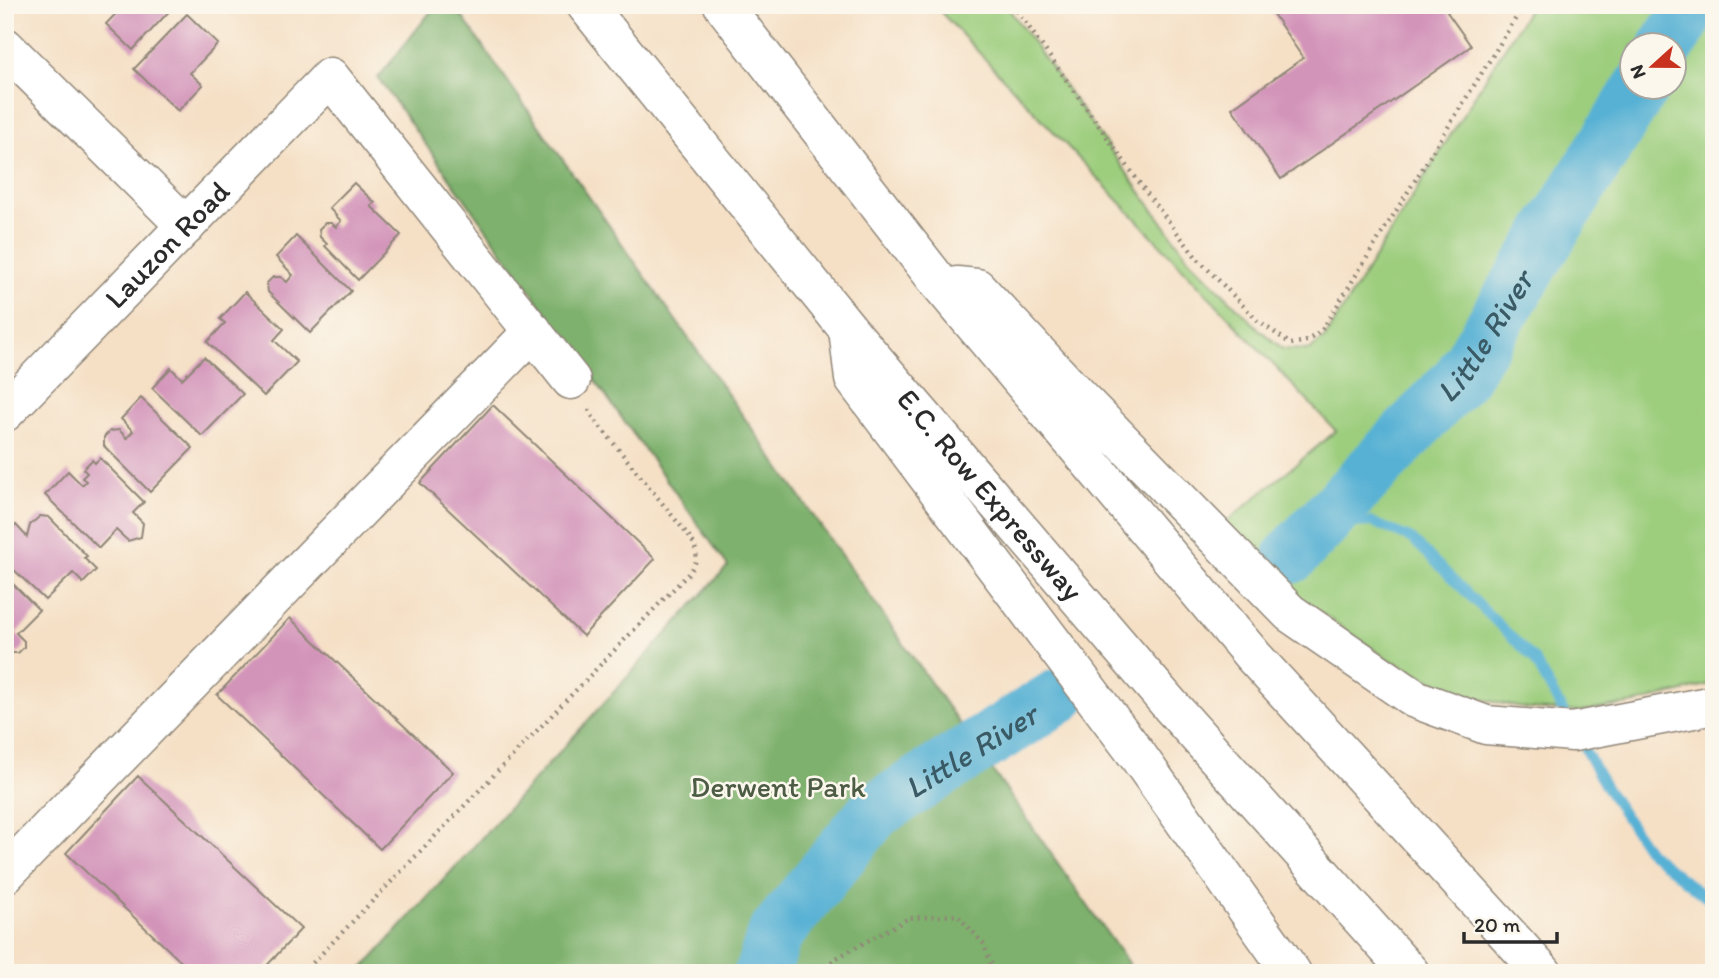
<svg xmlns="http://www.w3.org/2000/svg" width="1719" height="978" font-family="Itim,sans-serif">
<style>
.green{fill:#9dce7e;stroke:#647c54;stroke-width:2;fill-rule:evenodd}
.forest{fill:#7eb16d;stroke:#546e4c;stroke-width:2}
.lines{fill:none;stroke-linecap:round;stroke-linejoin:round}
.stream{stroke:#56b1d4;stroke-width:10}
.river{stroke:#56b1d4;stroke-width:56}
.building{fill:#d394ba}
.minor-casing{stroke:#908678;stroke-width:41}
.highway-casing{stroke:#908678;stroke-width:41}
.path{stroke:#908678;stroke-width:4.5;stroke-dasharray:2 5;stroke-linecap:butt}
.minor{stroke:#fff;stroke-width:38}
.highway{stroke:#fff;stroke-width:38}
.labels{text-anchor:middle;stroke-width:5;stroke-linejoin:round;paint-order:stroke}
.street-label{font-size:30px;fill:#2b2b2b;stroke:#fbf7ec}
.park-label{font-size:30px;fill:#4d5c44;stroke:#fbf7ec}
.water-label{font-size:32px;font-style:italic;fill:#3a5a66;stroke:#fbf7ec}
</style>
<rect width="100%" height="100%" fill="#fbf7ec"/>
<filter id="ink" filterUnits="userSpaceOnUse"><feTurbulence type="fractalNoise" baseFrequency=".0143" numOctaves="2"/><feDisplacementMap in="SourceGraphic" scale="14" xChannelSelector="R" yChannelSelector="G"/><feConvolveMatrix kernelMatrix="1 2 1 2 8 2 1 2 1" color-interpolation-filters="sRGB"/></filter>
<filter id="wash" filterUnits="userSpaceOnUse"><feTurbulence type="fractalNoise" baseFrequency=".00686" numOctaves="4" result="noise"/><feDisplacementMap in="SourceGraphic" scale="28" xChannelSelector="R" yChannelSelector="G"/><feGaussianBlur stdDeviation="1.57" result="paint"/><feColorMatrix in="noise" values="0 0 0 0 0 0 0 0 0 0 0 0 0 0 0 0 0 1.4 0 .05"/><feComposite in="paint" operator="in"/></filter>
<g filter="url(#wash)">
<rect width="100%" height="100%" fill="#f5e0c6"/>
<path class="green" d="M 934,5 L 1006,5 L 1189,259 L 1260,330 L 1283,349 L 1310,350 L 1325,338 L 1531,5 L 1714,5 L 1714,683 L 1641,702 L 1580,712 L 1527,709 L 1462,695 L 1388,659 L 1285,588 L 1225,523 L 1336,431 ZM 1632,46 L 1674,46 L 1674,88 L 1632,88 Z"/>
<path class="forest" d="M 436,5 L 454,5 L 1135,973 L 359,973 L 728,566 L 378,78 Z"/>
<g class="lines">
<path class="stream" d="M 1320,525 L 1372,522 L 1412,539 L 1534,659 L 1564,713
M 1585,750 L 1605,786 L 1649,852 L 1705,897 L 1714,901"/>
<g class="river">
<path d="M 1667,46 L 1693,5"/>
<path id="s1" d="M 1291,556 L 1461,377 L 1641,88"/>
<path id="s2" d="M 762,973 L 775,934 L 875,811 L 1059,696"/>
</g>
</g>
<g id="blocks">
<path class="building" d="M 124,5 L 175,5 L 133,50 L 106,24 Z
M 1267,5 L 1458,5 L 1447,12 L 1471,46 L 1281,179 L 1232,108 L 1303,58 Z
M 187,14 L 218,44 L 190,73 L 203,85 L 178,111 L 134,69 Z
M 354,183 L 375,203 L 371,206 L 401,235 L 358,280 L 325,246 L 327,244 L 320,237 L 319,229 L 325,223 L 331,223 L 336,227 L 341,221 L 329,208 Z
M 296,236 L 351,291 L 310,333 L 268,292 L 267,283 L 273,277 L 281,277 L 287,282 L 293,275 L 276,257 Z
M 245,292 L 284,329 L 274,340 L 297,362 L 264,396 L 207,342 L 225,323 L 220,319 Z
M 204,357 L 243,394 L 202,436 L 152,388 L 171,368 L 182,379 Z
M 141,398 L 193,448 L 150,492 L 104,446 L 104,437 L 110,431 L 119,430 L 127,438 L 133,431 L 121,419 Z
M 493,405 L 655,559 L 583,636 L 420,483 Z
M 100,458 L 144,502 L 133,513 L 143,523 L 141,537 L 128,541 L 116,530 L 99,548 L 45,495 L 68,471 L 82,485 L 86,481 L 82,478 L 87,473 L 83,469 L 92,460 L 95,463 Z
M 40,516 L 49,517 L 87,556 L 84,558 L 96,570 L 83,583 L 73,573 L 45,600 L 5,561 L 5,536 L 16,525 L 27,537 L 30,525 Z
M 5,576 L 39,610 L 16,633 L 24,641 L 24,647 L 18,653 L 12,653 L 5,646 Z
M 290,618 L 453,772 L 380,849 L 217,695 Z
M 138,776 L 301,929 L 260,973 L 193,973 L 66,853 Z"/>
</g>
</g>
<g filter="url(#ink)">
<use href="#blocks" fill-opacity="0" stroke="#908678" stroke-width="2"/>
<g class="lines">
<defs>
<g id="minor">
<path d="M 5,47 L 186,226"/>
<path id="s3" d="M 5,412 L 330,77 L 571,380"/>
<path d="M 5,874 L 533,331"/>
</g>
<g id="highway">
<path id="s4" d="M 586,5 L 848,329 L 1170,705 L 1410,973"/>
<path d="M 723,5 L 940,284 L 1253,656 L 1543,973"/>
<path d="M 957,286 L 977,288 L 1076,394 L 1290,613 L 1415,699 L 1486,725 L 1573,732 L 1714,705"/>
<path d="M 848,329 L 854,379 L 1138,756 L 1292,973"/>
</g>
</defs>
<use href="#minor" class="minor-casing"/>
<use href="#highway" class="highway-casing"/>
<path class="path" d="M 1013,5 L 1146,192 L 1196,257 L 1258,321 L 1291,344 L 1307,341 L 1322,330 L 1524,5
M 303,973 L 688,574 C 698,561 699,556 692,540 L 594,419 L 588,408
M 823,973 L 833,960 L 909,918 L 957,915 L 983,943 L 995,973"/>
<use href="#minor" class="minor"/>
<use href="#highway" class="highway"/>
</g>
</g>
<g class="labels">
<g class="street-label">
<text dy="10" stroke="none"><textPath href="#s3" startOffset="233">Lauzon Road</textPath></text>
<text dy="10" stroke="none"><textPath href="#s4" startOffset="635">E.C. Row Expressway</textPath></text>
</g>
<g class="park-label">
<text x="778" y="797">Derwent Park</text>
</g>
<g class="water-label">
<text dy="11" stroke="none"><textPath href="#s1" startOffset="294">Little River</textPath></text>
<text dy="11" stroke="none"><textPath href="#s2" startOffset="313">Little River</textPath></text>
</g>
</g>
<rect width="1719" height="978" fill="none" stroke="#fbf7ec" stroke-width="28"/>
<g transform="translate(1653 66) rotate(249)"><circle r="33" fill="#fbf7ec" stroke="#a8a59f" stroke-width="2"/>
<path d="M0-5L12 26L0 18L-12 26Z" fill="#c8321e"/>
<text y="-10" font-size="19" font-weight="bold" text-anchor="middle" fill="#2b2b2b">N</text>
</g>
<path d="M1464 932v10h93v-10" fill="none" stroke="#2b2b2b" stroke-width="3.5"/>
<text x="1474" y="932" font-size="21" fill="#2b2b2b" stroke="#fbf7ec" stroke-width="5" paint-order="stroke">20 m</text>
</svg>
